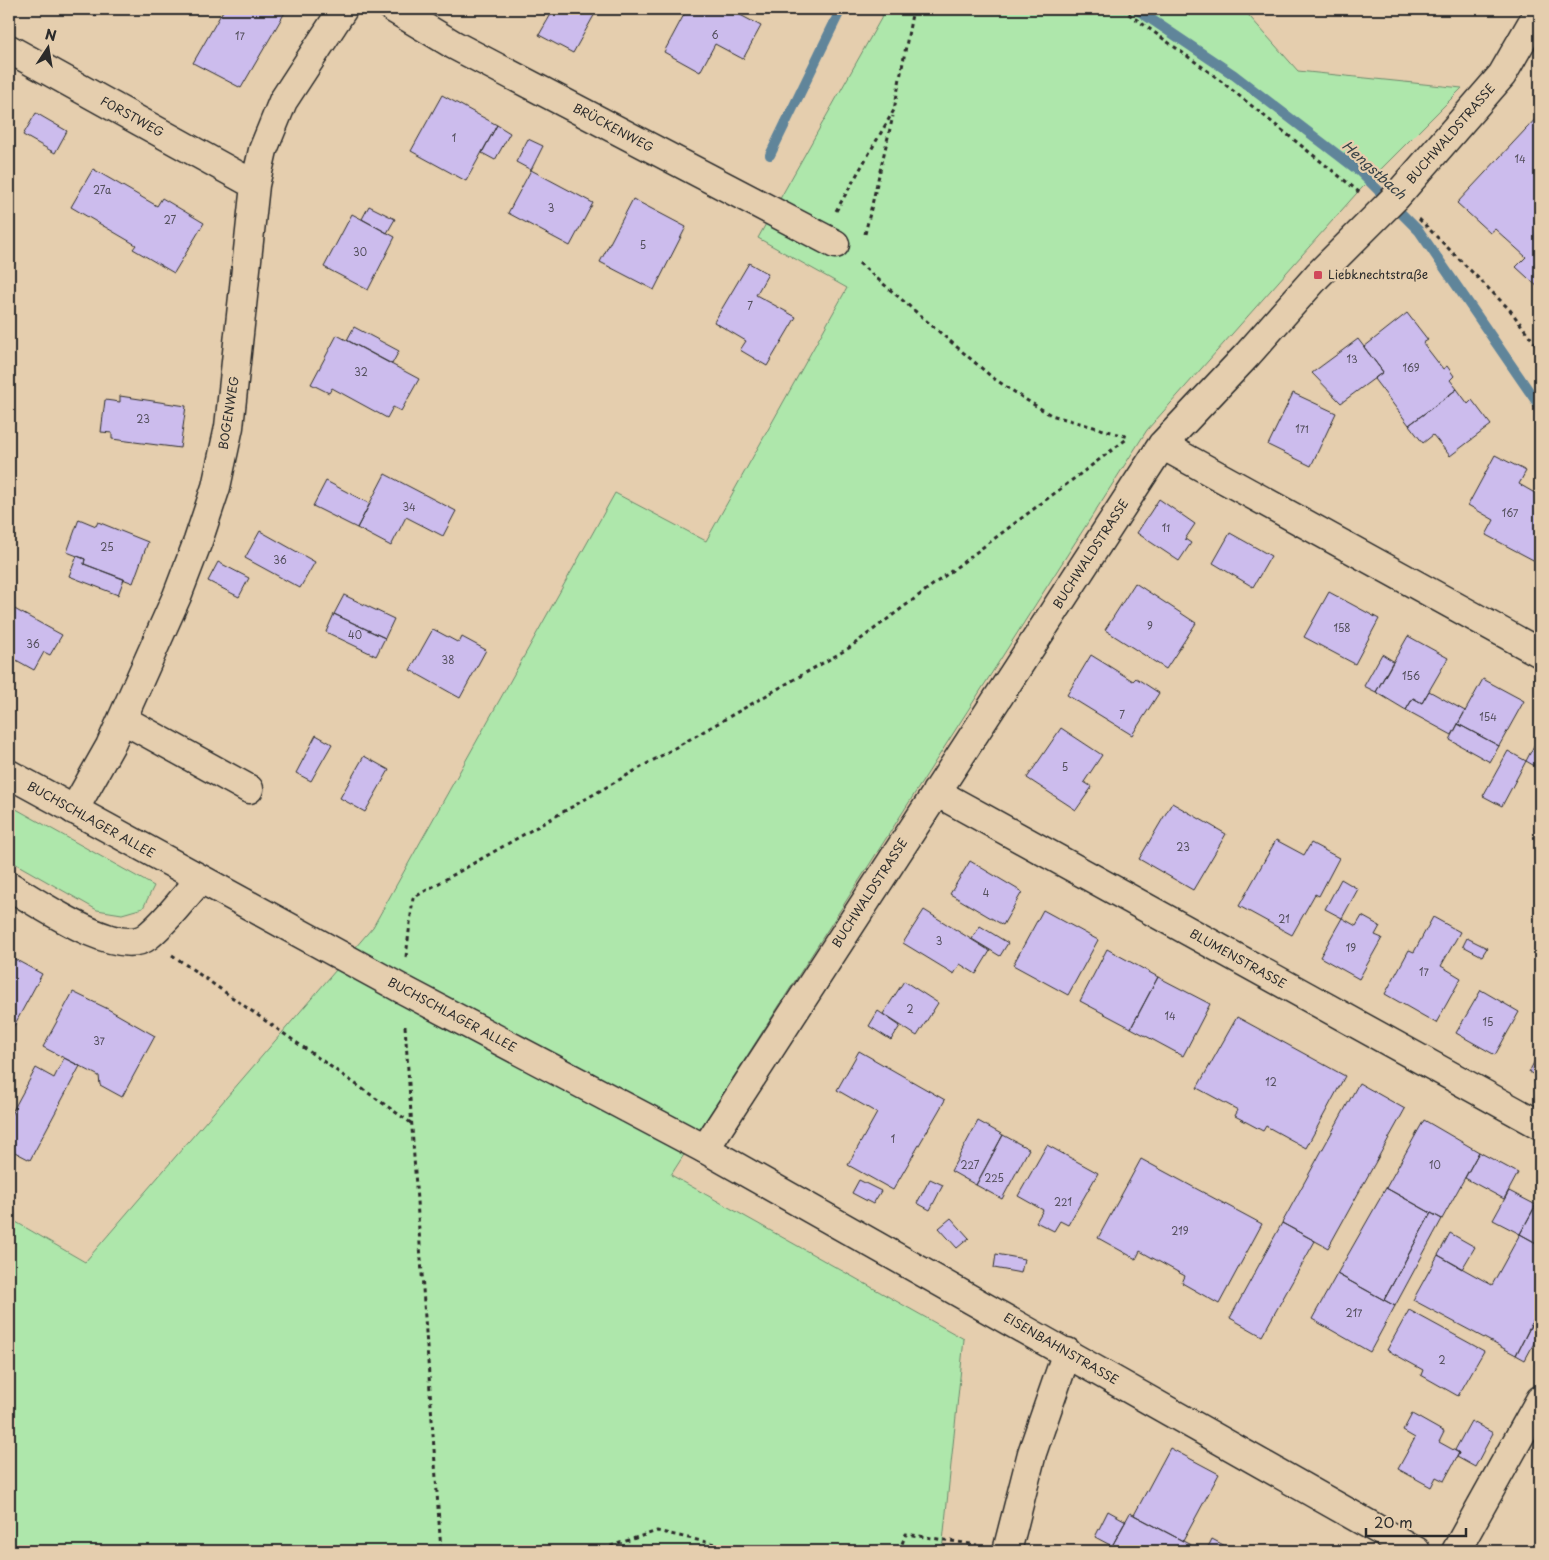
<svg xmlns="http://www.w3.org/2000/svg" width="1549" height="1560" font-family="'Playpen Sans',sans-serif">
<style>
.green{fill:#aee7ab;stroke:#6c896b}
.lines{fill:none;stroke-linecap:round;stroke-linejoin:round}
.stream{stroke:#61859a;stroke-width:10}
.building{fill:#ccbced;stroke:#2b2b2b}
.minor-casing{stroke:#2b2b2b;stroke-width:31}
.secondary-casing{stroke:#2b2b2b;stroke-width:31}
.path{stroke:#2b2b2b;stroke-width:3;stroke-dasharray:4 4;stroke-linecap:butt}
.minor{stroke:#e5ceae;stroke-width:28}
.secondary{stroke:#e5ceae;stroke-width:28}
.poi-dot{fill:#d1495b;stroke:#e5ceae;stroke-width:2}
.labels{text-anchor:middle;stroke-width:4.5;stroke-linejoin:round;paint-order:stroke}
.number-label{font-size:10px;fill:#534f5c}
.street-label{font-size:12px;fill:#2b2b2b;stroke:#e5ceae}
.poi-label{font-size:12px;fill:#2b2b2b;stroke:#e5ceae;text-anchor:start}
.water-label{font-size:14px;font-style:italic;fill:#384247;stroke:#e5ceae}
</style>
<rect width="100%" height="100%" fill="#e5ceae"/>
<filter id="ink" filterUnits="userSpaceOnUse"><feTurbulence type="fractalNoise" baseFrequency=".02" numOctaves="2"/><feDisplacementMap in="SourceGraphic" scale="10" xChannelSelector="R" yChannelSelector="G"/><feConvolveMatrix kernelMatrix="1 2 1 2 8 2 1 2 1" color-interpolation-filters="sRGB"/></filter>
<g filter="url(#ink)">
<path class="green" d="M 873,9 L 1243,9 L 1298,71 L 1462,88 L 1356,194 L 1147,430 L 671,1175 L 964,1339 L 942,1551 L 9,1551 L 9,1218 L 85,1262 L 373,927 L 615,493 L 706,541 L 847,288 L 758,238 L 883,15 Z
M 9,805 L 154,886 L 143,908 L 122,914 L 97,910 L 9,860 Z"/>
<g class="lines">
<path class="stream" d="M 1136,9 L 1234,75 L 1359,171 L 1419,231 L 1540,407
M 770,155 L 841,9"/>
</g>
<path class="building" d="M 82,9 L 100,9 L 96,16 Z
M 224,9 L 287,9 L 241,88 L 193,63 Z
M 554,9 L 597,10 L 573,53 L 539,35 Z
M 687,9 L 729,9 L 761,26 L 743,59 L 715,44 L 700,72 L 664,52 Z
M 442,95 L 497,125 L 466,181 L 411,151 Z
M 36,113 L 67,131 L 55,153 L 23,135 Z
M 1540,114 L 1540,289 L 1516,267 L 1526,257 L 1495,229 L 1490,233 L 1457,203 Z
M 497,125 L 510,133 L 495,160 L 482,153 Z
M 528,139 L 543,146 L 531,170 L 516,162 Z
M 93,169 L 157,206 L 162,198 L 204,223 L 174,273 L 133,249 L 136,245 L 71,207 Z
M 531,170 L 593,203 L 570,246 L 508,213 Z
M 633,199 L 686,227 L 654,290 L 600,262 Z
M 369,206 L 395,219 L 387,233 L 362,219 Z
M 352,214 L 395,237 L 368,290 L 324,267 Z
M 749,263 L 768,274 L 756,295 L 796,317 L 767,366 L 740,350 L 746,341 L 714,322 Z
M 1407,313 L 1428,340 L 1423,343 L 1443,369 L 1447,366 L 1454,376 L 1450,380 L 1457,389 L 1409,425 L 1374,379 L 1383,372 L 1364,347 Z
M 354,327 L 399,351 L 392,364 L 347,340 Z
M 337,335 L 419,379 L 401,411 L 393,407 L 387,418 L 332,388 L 329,393 L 311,384 Z
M 1358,339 L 1383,372 L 1341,403 L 1312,373 Z
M 1457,389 L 1468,404 L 1472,400 L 1491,425 L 1450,456 L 1433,435 L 1423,443 L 1409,425 Z
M 1293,393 L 1336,413 L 1311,466 L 1268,445 Z
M 120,396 L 186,406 L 180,448 L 112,439 L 112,433 L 101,432 L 105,400 L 120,402 Z
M 1495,455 L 1526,471 L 1519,484 L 1540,496 L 1540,556 L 1537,562 L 1486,535 L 1494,520 L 1468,505 Z
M 385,474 L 456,511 L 443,536 L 406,517 L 391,546 L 357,528 Z
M 326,481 L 370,504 L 357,528 L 313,506 Z
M 1159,499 L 1195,524 L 1185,539 L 1191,543 L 1179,561 L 1137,533 Z
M 79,519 L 96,526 L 98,522 L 148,542 L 133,583 L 84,564 L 85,559 L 67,552 Z
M 260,531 L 315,562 L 300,588 L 245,558 Z
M 1230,533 L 1271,556 L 1253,587 L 1213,563 Z
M 77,556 L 85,559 L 84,564 L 124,579 L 118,595 L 69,576 Z
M 218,562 L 249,578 L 239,597 L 208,581 Z
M 1135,583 L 1196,623 L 1166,669 L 1105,630 Z
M 1329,592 L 1379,619 L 1355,664 L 1304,637 Z
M 344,595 L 394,619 L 385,638 L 334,614 Z
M 9,606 L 62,635 L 50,655 L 44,652 L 34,670 L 9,656 Z
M 334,614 L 385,638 L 376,656 L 326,632 Z
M 433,629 L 459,643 L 462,637 L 486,650 L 460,698 L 410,670 Z
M 1408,636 L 1448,658 L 1422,703 L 1413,698 L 1406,710 L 1376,692 Z
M 1382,654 L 1393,661 L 1376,692 L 1364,686 Z
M 1091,655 L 1133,681 L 1136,678 L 1159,693 L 1132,735 L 1067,695 Z
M 1483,679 L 1524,701 L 1499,746 L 1458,724 Z
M 1429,691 L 1465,711 L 1452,735 L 1406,710 L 1413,698 L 1422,703 Z
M 1458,724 L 1499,746 L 1490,762 L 1450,740 Z
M 1061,728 L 1102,755 L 1084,782 L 1092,787 L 1076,810 L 1027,778 Z
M 1540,734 L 1540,769 L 1526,761 Z
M 316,735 L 332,744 L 311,781 L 296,773 Z
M 1508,751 L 1526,761 L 1502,806 L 1483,796 Z
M 364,756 L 389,770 L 365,812 L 340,798 Z
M 1172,803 L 1226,834 L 1193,890 L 1139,859 Z
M 1276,840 L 1304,855 L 1311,843 L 1339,858 L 1319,896 L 1315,894 L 1292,935 L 1239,906 Z
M 970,861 L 1022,892 L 1003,925 L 950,894 Z
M 1341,879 L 1358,889 L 1342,918 L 1325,909 Z
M 924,910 L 990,951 L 976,974 L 960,964 L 954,974 L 903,943 Z
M 1043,910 L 1098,940 L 1068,995 L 1013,965 Z
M 1362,916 L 1380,926 L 1375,935 L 1382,938 L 1359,979 L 1320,957 L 1342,918 L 1356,926 Z
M 1433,917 L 1460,932 L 1441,966 L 1461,978 L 1436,1023 L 1385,994 L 1409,950 L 1414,952 Z
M 980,926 L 1008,943 L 1000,956 L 972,939 Z
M 1467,938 L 1487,948 L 1482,956 L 1463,946 Z
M 1107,949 L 1158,977 L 1131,1028 L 1080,1001 Z
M 9,956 L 42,974 L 9,1035 Z
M 1158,977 L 1210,1004 L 1183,1056 L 1131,1028 Z
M 904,981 L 938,1003 L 917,1036 L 883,1014 Z
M 1481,990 L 1519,1012 L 1495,1055 L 1456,1033 Z
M 73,992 L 106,1008 L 155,1036 L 122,1097 L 100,1085 L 99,1076 L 43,1047 Z
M 878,1011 L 900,1026 L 891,1040 L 869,1026 Z
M 1237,1017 L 1345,1076 L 1306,1148 L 1266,1126 L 1263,1131 L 1235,1116 L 1238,1110 L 1197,1088 Z
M 859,1051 L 945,1100 L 893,1190 L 848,1165 L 877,1113 L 837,1090 Z
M 1540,1051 L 1540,1078 L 1529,1072 Z
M 64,1058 L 80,1066 L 30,1160 L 9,1149 L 9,1118 L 36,1068 L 54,1078 Z
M 1359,1083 L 1405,1109 L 1328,1248 L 1282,1223 Z
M 1424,1120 L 1479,1152 L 1442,1219 L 1386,1188 Z
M 978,1121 L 1003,1135 L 976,1185 L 951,1171 Z
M 1003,1135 L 1029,1149 L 1002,1199 L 976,1185 Z
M 1047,1145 L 1098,1173 L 1068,1225 L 1060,1221 L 1054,1231 L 1036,1222 L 1043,1210 L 1018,1196 Z
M 1479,1152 L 1518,1173 L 1504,1199 L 1465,1178 Z
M 1141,1159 L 1262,1224 L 1219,1304 L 1182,1283 L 1185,1276 L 1140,1251 L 1136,1259 L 1098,1238 Z
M 930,1179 L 943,1185 L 930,1210 L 917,1203 Z
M 859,1180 L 881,1191 L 873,1204 L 852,1193 Z
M 1386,1188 L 1431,1213 L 1384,1300 L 1337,1274 Z
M 1509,1191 L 1536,1205 L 1520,1234 L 1493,1220 Z
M 1540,1197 L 1540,1245 L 1520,1234 Z
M 1431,1213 L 1442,1219 L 1395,1306 L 1384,1300 Z
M 951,1218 L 969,1238 L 957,1248 L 939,1228 Z
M 1282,1223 L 1315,1241 L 1262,1336 L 1230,1318 Z
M 1450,1233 L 1475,1247 L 1462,1269 L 1438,1255 Z
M 1520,1234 L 1540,1245 L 1540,1308 L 1516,1355 L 1413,1300 L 1438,1255 L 1492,1285 Z
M 996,1254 L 1024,1259 L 1021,1273 L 994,1268 Z
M 1337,1274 L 1395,1306 L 1370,1352 L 1312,1319 Z
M 1409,1310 L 1484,1351 L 1458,1396 L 1421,1375 L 1423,1370 L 1387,1350 Z
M 1538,1311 L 1540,1332 L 1525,1360 L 1516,1355 Z
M 1412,1414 L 1444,1432 L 1439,1442 L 1459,1453 L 1444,1481 L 1436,1477 L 1431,1487 L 1398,1469 L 1415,1438 L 1403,1431 Z
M 1471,1421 L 1493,1433 L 1475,1467 L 1457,1457 L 1459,1453 L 1455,1450 Z
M 1170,1448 L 1219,1474 L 1183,1541 L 1134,1515 Z
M 1108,1511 L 1126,1521 L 1112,1546 L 1095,1537 Z
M 1130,1513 L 1183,1541 L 1202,1551 L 1121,1551 L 1112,1546 Z
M 1212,1539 L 1235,1551 L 1206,1551 Z"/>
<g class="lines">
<defs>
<path id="minor" d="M 394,9 L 454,45 L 835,244
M 9,49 L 255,185
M 1162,445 L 1540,653
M 122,719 L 249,789
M 936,792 L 1540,1125
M 74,810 L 110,746 L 177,596 L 198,541 L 216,487 L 229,427 L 255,185 L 263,150 L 283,101 L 343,9
M 9,886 C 37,902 118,960 148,936 C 167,921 183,898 200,880
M 705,1149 L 1162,445 L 1248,354 L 1318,275 L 1396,197 L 1502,75 L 1540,9
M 1007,1551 L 1032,1453 L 1067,1352
M 1456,1551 L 1540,1400"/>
<path id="secondary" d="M 9,774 L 402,989 L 705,1149 L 1416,1551"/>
</defs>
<use href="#minor" class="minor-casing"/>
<use href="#secondary" class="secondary-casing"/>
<path class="path" d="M 1122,9 L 1212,74 L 1359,192
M 836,211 L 894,110 L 913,9
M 1419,219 L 1510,310 L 1540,350
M 865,234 L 893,116
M 859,263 L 993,378 L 1028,401 L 1051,415 L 1129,437
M 172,955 L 411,1123
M 406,957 L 413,898 L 849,648 L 1128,438
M 405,1026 L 441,1551
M 595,1551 L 657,1531 L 746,1551
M 716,1551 L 717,1545
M 899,1551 L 906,1534 L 977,1545"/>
<use href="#minor" class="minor"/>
<use href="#secondary" class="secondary"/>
</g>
</g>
<rect class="poi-dot" x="1313" y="270" width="10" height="10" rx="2.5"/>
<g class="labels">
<g class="number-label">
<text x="715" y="39">6</text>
<text x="240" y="40">17</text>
<text x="454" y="142">1</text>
<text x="1520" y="163">14</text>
<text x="102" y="194">27a</text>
<text x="551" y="212">3</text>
<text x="170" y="224">27</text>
<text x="643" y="249">5</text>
<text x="360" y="256">30</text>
<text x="750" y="310">7</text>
<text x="1352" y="363">13</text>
<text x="1411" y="372">169</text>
<text x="361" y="376">32</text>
<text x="143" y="423">23</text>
<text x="1302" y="433">171</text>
<text x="409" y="511">34</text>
<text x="1510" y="517">167</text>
<text x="1166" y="532">11</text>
<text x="107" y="551">25</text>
<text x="280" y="564">36</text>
<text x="1150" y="630">9</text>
<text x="1342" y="632">158</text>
<text x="355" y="639">40</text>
<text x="33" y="648">36</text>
<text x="448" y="664">38</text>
<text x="1411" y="680">156</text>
<text x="1122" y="719">7</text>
<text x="1488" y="721">154</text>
<text x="1065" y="771">5</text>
<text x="1183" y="851">23</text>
<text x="986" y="897">4</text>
<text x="1284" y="923">21</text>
<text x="939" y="945">3</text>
<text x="1351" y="952">19</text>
<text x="1424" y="976">17</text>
<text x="910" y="1013">2</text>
<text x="1170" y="1020">14</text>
<text x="1488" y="1026">15</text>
<text x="99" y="1045">37</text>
<text x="1271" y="1086">12</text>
<text x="893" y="1143">1</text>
<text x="970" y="1169">227</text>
<text x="1435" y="1169">10</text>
<text x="994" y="1182">225</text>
<text x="1063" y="1206">221</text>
<text x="1180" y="1235">219</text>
<text x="1354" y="1317">217</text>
<text x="1442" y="1364">2</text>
</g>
<g class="street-label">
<text transform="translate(132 117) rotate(29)" y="4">FORSTWEG</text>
<text transform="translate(613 128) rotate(28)" y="4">BRÜCKENWEG</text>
<text transform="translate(1451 134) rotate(-49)" y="4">BUCHWALDSTRASSE</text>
<text transform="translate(229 413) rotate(-81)" y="4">BOGENWEG</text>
<text transform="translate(1091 554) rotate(-57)" y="4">BUCHWALDSTRASSE</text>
<text transform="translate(91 820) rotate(29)" y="4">BUCHSCHLAGER ALLEE</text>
<text transform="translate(870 893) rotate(-57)" y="4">BUCHWALDSTRASSE</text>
<text transform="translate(1238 959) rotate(29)" y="4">BLUMENSTRASSE</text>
<text transform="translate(452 1015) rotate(28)" y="4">BUCHSCHLAGER ALLEE</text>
<text transform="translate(1061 1349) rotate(30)" y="4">EISENBAHNSTRASSE</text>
</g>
<g class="poi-label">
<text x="1328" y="279">Liebknechtstraße</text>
</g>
<g class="water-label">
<text transform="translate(1374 170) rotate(42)" y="5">Hengstbach</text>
</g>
</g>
<rect width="1549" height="1560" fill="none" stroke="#e5ceae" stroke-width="30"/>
<rect x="15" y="15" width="1519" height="1530" fill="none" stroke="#2b2b2b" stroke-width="2" filter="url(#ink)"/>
<g transform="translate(48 48) rotate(12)" stroke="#e5ceae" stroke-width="4" paint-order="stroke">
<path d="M0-4L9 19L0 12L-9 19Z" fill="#2b2b2b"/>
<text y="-8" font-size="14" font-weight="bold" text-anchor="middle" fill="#2b2b2b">N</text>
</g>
<path d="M1366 1528v8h100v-8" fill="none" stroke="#2b2b2b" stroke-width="2.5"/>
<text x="1374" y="1528" font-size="15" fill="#2b2b2b" stroke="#e5ceae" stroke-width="4" paint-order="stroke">20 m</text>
</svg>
